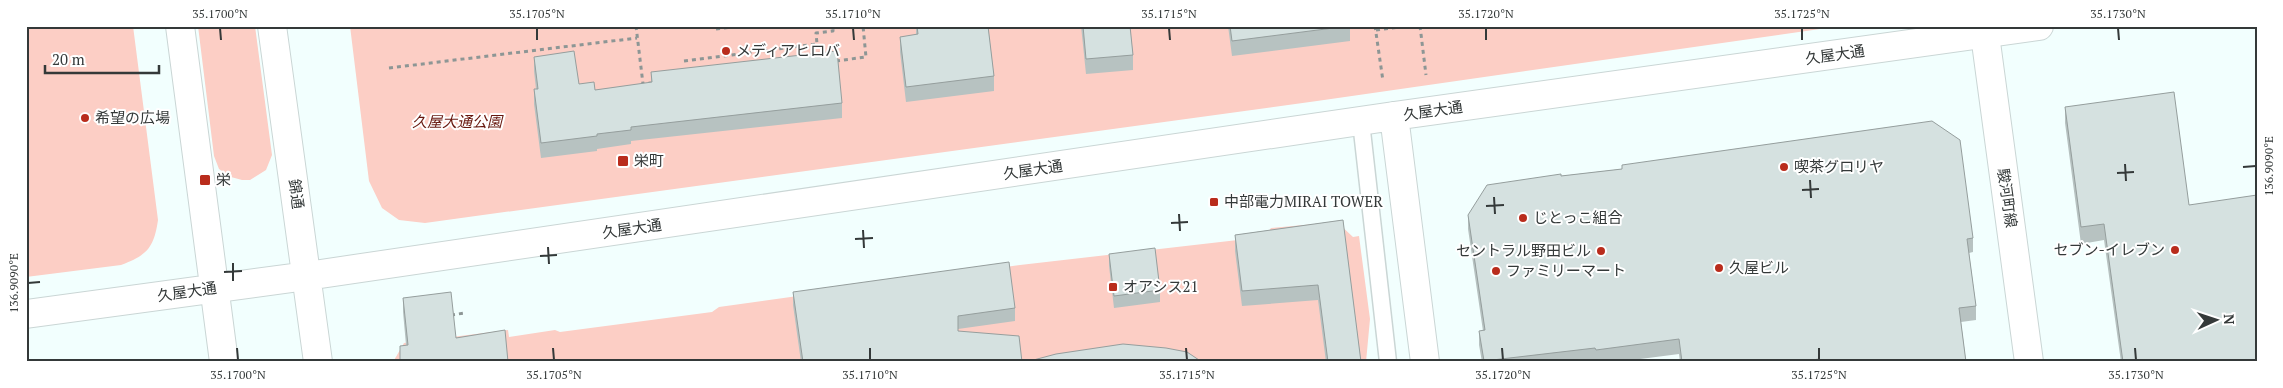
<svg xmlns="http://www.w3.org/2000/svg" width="2283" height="388" font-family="'PT Serif','Noto Sans JP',serif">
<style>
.green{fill:#fccec5}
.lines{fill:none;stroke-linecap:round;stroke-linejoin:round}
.lane-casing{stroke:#cad6d5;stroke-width:19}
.street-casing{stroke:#cad6d5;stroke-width:30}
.secondary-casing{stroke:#cad6d5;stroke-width:30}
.path{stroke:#8d9695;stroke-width:3;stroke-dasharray:4 4;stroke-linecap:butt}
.lane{stroke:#fff;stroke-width:16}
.street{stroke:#fff;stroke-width:28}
.secondary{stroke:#fff;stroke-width:28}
.wall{fill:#b7c2c1}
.building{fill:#d5e1e0;stroke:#959e9d}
.ticks{fill:none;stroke:#343939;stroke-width:2}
.poi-dot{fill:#b92c1c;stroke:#fff;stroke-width:2}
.labels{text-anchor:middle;stroke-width:4;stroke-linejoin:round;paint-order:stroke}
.poi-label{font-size:15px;fill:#343939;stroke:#fff;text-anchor:start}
.street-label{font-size:15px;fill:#343939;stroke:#fff}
.park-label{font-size:15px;font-style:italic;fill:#67170e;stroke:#fff}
.neatline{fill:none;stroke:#343939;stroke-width:2}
.ticks-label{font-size:12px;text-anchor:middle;fill:#343939}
</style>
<rect width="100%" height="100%" fill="#f2fffe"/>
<path class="green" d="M 26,26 L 133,26 L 158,220 C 154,247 148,255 121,265 L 26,277 Z
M 198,26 L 255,26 L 272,155 L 266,170 L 250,180 L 242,180 L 231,177 L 219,169 L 214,156 Z
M 350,26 L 1841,26 L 1317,101 L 425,223 L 399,220 L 382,208 L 369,181 Z
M 1337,222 L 1353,237 L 1359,236 L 1370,319 L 1366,362 L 393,362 L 404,343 L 508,330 L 509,337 L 555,330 L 560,332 L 712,312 L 719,307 L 1020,265 L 1264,237 L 1271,228 Z"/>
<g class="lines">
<defs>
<path id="lane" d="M 1361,122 L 1388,362"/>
<path id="street" d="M 1985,35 L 2029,362"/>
<path id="secondary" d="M 180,26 L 224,362
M 272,26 L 318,362
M 1394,116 L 1425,362
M 26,314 L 307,276 L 1394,116 L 2039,26"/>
</defs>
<use href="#lane" class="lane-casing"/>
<use href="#street" class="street-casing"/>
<use href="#secondary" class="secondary-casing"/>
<path class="path" d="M 636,26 L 643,84 L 651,83
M 1375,26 L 1383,81
M 1420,26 L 1426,75
M 716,29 L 739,26
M 1376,30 L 1407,26
M 817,44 L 818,56
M 684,61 L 817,44 L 816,33 L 833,31 L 833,26
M 836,61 L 866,57 L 863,26
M 389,68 L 637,38
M 451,315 L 465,313"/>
<use href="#lane" class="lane"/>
<use href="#street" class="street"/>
<use href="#secondary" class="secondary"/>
</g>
<path class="wall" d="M 916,26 L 988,26 L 994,76 L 994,91 L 906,102 L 900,52 L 900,37 L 916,35 Z
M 1081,26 L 1130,26 L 1133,55 L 1133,70 L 1086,74 Z
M 1228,26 L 1350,26 L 1350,41 L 1232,56 Z
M 534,57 L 579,84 L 595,90 L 651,83 L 651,72 L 842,103 L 842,118 L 631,141 L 631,144 L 597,149 L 597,151 L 541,158 L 534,104 L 534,89 L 536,89 L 534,71 Z
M 2065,107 L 2189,205 L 2257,362 L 2121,362 L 2104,240 L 2081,244 L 2065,123 Z
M 1622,165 L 1973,238 L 1973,252 L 1969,253 L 1976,306 L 1976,320 L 1961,322 L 1966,362 L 1680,362 L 1679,354 L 1617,362 L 1482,362 L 1479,345 L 1479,331 L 1483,331 L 1468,229 L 1468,215 L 1561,176 L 1622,169 Z
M 1343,220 L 1361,362 L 1326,362 L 1318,300 L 1242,306 L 1235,251 L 1235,235 Z
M 1109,254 L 1160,290 L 1160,302 L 1114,308 L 1109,266 Z
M 793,292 L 1015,308 L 1015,321 L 958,329 L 958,331 L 1022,362 L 801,362 L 793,305 Z
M 403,298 L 456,338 L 406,345 L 403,312 Z"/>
<path class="building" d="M 917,26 L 988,26 L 994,76 L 906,87 L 900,37 L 918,34 Z
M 1083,26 L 1130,26 L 1133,55 L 1086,59 Z
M 1230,26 L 1349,26 L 1232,41 Z
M 574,51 L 579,84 L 594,82 L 595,90 L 652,82 L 651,72 L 837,51 L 842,103 L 631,127 L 631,130 L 597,134 L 597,136 L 541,143 L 534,89 L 538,89 L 534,57 Z
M 2174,92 L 2189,205 L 2257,195 L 2257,362 L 2123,362 L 2104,224 L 2081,227 L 2065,107 Z
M 1932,121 L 1960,140 L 1973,238 L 1967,239 L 1976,306 L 1959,308 L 1966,362 L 1819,362 L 1819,359 L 1798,362 L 1682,362 L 1679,339 L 1596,350 L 1595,348 L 1484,361 L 1479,331 L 1485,330 L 1468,215 L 1487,185 L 1561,174 L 1561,176 L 1622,169 L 1622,165 Z
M 1343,220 L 1361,362 L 1328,362 L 1318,285 L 1242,291 L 1235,235 Z
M 1155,248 L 1160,290 L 1114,296 L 1109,254 Z
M 1009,262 L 1015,308 L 958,316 L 958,331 L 1019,336 L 1022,362 L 803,362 L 793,292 Z
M 451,292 L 456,338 L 505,330 L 508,362 L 400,362 L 400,346 L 408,345 L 403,298 Z
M 1123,344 L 1166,348 L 1187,352 L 1202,362 L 1026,362 L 1056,354 Z"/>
<path class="ticks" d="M 220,28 L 221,40M 537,28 L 537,40M 853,28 L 854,40M 1169,28 L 1170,40M 1486,28 L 1486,40M 1802,28 L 1802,40M 2118,28 L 2119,40M 2125,164 L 2126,181M 2243,167 L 2256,166M 2117,173 L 2134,172M 1810,180 L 1811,198M 1802,190 L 1819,189M 1494,197 L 1495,214M 1486,206 L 1504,205M 1179,214 L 1180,231M 1171,223 L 1188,222M 863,230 L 864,248M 855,239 L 873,238M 548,247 L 549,264M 540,256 L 557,255M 233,263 L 233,281M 224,272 L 242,271M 28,283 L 40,282M 237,348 L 238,360M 553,348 L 554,360M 870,348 L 870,360M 1186,348 L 1187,360M 1502,348 L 1503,360M 1819,348 L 1819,360M 2135,348 L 2136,360"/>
<g class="poi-dot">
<circle cx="726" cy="51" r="5"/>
<circle cx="85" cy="118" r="5"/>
<rect x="617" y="155" width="12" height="12" rx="2.5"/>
<circle cx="1784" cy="167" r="5"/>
<rect x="199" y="174" width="12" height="12" rx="2.5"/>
<rect x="1209" y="197" width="10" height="10" rx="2.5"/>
<circle cx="1523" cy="218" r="5"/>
<circle cx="2175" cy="250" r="5"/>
<circle cx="1601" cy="251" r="5"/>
<circle cx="1719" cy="268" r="5"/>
<circle cx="1496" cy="271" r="5"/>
<rect x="1108" y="282" width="10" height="10" rx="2.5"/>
</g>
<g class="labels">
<g class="poi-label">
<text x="736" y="56">メディアヒロバ</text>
<text x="95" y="123">希望の広場</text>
<text x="634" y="166">栄町</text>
<text x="1794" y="172">喫茶グロリヤ</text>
<text x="216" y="185">栄</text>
<text x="1224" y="207">中部電力MIRAI TOWER</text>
<text x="1533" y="223">じとっこ組合</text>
<text x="2165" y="255" text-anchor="end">セブン-イレブン</text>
<text x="1591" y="256" text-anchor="end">セントラル野田ビル</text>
<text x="1729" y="273">久屋ビル</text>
<text x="1506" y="276">ファミリーマート</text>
<text x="1123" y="292">オアシス21</text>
</g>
<g class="street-label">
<text transform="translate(1835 55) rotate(-8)" y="5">久屋大通</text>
<text transform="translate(1433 111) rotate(-8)" y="5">久屋大通</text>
<text transform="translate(1033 170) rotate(-8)" y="5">久屋大通</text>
<text transform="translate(296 194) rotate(82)" y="5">錦通</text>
<text transform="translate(2007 198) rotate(82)" y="5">駿河町線</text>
<text transform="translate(632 229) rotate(-8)" y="5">久屋大通</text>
<text transform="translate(187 292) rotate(-8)" y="5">久屋大通</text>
</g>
<g class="park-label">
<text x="457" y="127">久屋大通公園</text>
</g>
</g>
<rect width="2283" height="388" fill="none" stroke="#ffffff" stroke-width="55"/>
<g transform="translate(2216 320) rotate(87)" stroke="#ffffff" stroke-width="4" paint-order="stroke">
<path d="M0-4L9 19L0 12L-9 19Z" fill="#343939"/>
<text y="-8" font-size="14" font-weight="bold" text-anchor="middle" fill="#343939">N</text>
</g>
<path d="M45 65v8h114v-8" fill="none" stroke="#343939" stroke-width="2.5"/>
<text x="52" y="65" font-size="15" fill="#343939" stroke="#ffffff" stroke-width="4" paint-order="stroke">20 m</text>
<rect x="28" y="28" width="2228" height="332" class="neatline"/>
<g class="ticks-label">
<text x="220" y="18">35.1700°N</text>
<text x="537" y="18">35.1705°N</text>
<text x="853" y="18">35.1710°N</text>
<text x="1169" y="18">35.1715°N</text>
<text x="1486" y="18">35.1720°N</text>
<text x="1802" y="18">35.1725°N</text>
<text x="2118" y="18">35.1730°N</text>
<text transform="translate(2269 166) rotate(-90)" y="4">136.9090°E</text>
<text transform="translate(14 283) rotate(-90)" y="4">136.9090°E</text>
<text x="238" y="379">35.1700°N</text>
<text x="554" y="379">35.1705°N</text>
<text x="870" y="379">35.1710°N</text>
<text x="1187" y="379">35.1715°N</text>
<text x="1503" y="379">35.1720°N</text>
<text x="1819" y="379">35.1725°N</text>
<text x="2136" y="379">35.1730°N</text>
</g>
</svg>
